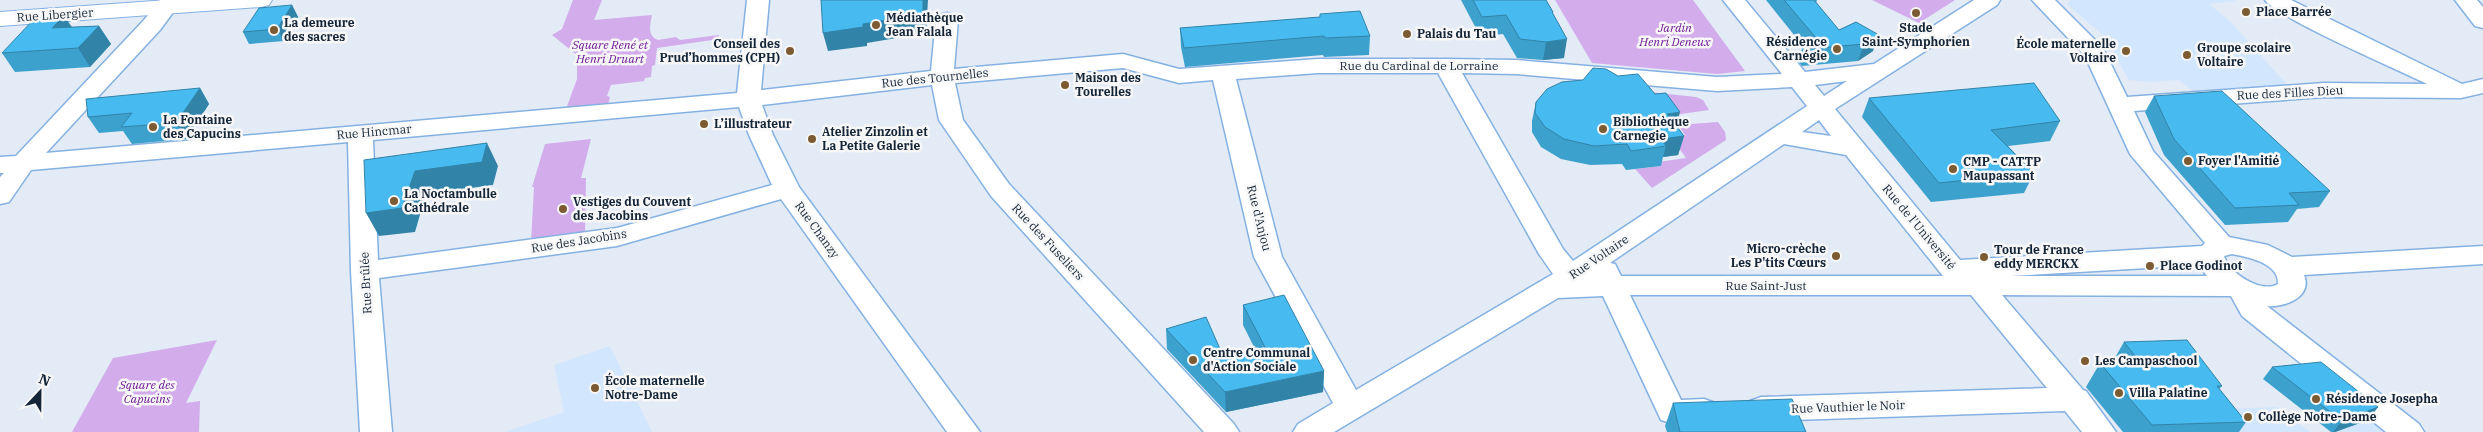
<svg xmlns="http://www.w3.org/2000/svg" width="2483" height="432" font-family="'IBM Plex Serif',serif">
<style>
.built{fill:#d2e6fd}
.green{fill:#d3acec}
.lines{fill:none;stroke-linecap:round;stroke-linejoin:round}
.minor-casing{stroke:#85b1e2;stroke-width:3}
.tertiary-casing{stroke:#85b1e2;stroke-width:2}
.minor{fill:#fff;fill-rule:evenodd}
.tertiary{fill:#fff;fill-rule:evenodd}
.wall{fill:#3da1ce}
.shaded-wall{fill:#3283a8}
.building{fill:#47bbf0;stroke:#3283a8}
.poi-dot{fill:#7c5b32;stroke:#f7f7f7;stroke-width:2}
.labels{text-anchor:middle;stroke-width:5;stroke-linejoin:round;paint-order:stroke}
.poi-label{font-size:12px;font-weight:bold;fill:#142538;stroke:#f7f7f7;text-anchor:start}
.street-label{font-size:12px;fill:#142538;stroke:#f7f7f7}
.park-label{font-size:12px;font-style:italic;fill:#711b98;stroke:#f7f7f7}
</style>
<rect width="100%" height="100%" fill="#e2ebf6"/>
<path class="built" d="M 2070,0 L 2234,0 L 2236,1 L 2209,4 L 2230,21 L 2289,87 L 2196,94 L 2179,80 L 2147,82 L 2129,80 L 2105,37 L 2067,4 Z
M 610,346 L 652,432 L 505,432 L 564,412 L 554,365 Z
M 2277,407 L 2310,432 L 2218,432 L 2200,410 Z
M 2370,419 L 2387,432 L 2336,432 Z"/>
<path class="green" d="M 573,0 L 602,0 L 594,20 L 652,15 C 650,25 647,36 658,40 L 676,37 L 680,40 L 719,35 L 719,39 L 657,48 L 655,65 L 652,66 L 651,77 L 645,78 L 644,81 L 611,85 L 607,96 L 610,97 L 608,105 L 566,109 L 577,79 L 577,55 L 552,35 L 562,29 Z
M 1555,0 L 1693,0 L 1745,71 L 1717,74 L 1592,63 Z
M 1872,0 L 1955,0 L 1919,23 Z
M 1639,91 L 1696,97 L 1703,100 L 1709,110 L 1674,115 Z
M 1718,122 L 1725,132 L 1726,140 L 1652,188 L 1635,169 L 1661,166 L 1658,162 L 1686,158 L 1672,138 L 1685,135 L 1678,125 Z
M 591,139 L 581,178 L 586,178 L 585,233 L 531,242 L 534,187 L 532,187 L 545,144 Z
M 217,340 L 186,403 L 200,401 L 199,432 L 72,432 L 113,358 Z"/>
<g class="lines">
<defs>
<path id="minor" d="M 160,0 L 182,0 L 160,30 L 46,153 L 737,93 L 747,0 L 769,0 L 761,90 L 931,71 L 936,20 L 939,15 L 947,13 L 955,15 L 958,20 L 954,69 L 1123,54 L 1179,69 L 1318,59 L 1446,59 L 1516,60 L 1717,77 L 1782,74 L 1723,0 L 1745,0 L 1805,72 L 1874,64 L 1974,0 L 2000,0 L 1997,5 L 1835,109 L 1960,260 L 2202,246 L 2205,243 L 2130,154 L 2085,56 L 2032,0 L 2055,0 L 2103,48 L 2127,97 L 2324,83 L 2427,84 C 2399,70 2279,19 2265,0 L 2291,0 L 2462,84 L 2483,79 L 2483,93 L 2461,98 L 2324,97 L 2134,111 L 2153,151 L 2229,237 L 2268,245 L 2292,257 L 2483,246 L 2483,264 L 2304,275 C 2313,297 2284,308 2267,306 L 2419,424 L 2424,432 L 2386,432 L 2242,316 L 2231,296 L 2002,295 L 2083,390 L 2086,391 L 2116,432 L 2082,432 L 2065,411 L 1761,421 L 1750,417 L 1746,409 L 1750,401 L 1761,397 L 2047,388 L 1971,295 L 1630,295 L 1681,400 L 1704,399 L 1715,403 L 1719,411 L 1715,419 C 1698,425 1678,426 1661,420 L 1603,296 L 1558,298 L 1334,432 L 1293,432 L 1298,424 L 1333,403 L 1254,257 L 1213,80 L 1179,83 L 1123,68 L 955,83 L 963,120 L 1009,184 L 1234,424 L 1239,432 L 1204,432 L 991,196 L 939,120 L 932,85 L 762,105 L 773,135 L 799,187 L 980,432 L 947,432 L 781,199 L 617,246 L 379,278 L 392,432 L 360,432 L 351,271 L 348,142 L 31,170 L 9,202 L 0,204 L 0,177 L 4,173 L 0,173 L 0,157 L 16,156 L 144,20 ZM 1318,73 L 1438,73 L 1539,254 L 1553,274 L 1356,390 L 1282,257 L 1236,79 ZM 1462,73 L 1516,74 L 1717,91 L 1792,87 L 1807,106 L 1573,261 L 1563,249 ZM 1847,81 L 1824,96 L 1815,85 ZM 739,107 L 749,135 L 772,185 L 617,228 L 378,260 L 373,140 ZM 1819,120 L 1831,136 L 1802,132 ZM 1784,144 L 1846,155 L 1943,276 L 1621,276 L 1615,264 L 1610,263 ZM 2232,254 C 2248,257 2279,263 2278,284 C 2261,294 2229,273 2224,256 ZM 2199,265 L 2207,276 L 2011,276 Z
M 2455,0 L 2477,0 L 2483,7 L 2483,28 L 2475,26 Z"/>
<path id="tertiary" d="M 168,0 L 272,0 L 269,5 L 261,7 L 0,26 L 0,12 Z"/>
</defs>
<use href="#minor" class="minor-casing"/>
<use href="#tertiary" class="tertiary-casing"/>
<use href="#minor" class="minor"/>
<use href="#tertiary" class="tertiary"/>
</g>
<path class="wall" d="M 1461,0 L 1546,0 L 1553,12 L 1553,15 L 1564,58 L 1543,60 L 1517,58 L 1503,34 L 1480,36 Z
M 1766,0 L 1817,0 L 1816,3 L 1839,30 L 1856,22 L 1873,51 L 1858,61 L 1802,66 L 1798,61 L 1803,46 Z
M 292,5 L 298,17 L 284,41 L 249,44 L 243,32 Z
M 1320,14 L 1370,36 L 1369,55 L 1324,57 L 1323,55 L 1185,67 L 1181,47 L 1180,28 L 1320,17 Z
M 99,26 L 111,44 L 90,67 L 15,72 L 2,53 L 72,27 Z
M 200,88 L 209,104 L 186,139 L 132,144 L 123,131 L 99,133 L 88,117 Z
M 1655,94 L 1684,136 L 1678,155 L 1663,157 L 1661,166 L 1626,170 L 1622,164 L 1590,165 L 1561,159 L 1541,147 L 1532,132 L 1532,121 L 1536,102 Z
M 2154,96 L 2330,191 L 2319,207 L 2297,209 L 2288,222 L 2225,225 L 2164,155 L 2145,112 Z
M 1869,98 L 2060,121 L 2050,141 L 2008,146 L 2034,173 L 2024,193 L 1931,202 L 1862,117 Z
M 1243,305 L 1324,371 L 1323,392 L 1226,412 L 1167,349 L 1166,329 L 1224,358 L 1256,351 L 1243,325 Z
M 2124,342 L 2222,386 L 2219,389 L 2246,422 L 2239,432 L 2123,432 L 2086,387 L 2100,363 L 2112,363 Z
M 2272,367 L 2378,407 L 2368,420 L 2335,432 L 2331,432 L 2263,379 Z
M 1673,403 L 1806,432 L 1667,432 L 1665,426 Z"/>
<path class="shaded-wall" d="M 923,0 L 928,0 L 926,33 L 867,43 L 867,46 L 828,51 L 823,33 L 863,24 Z
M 292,5 L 298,17 L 284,41 L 277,29 Z
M 64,16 L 77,34 L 52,28 Z
M 99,26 L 111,44 L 90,67 L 78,48 Z
M 1879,35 L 1873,51 L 1858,61 L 1864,44 Z
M 1567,39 L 1564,58 L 1543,60 L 1546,42 Z
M 200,88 L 209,104 L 186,139 L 176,123 Z
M 1680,112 L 1675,131 L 1667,114 Z
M 1684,136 L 1678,155 L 1663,157 L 1666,146 L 1661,139 Z
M 487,143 L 498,166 L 493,185 L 426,194 L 415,232 L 379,236 L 366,213 L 415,171 Z
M 1324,371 L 1323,392 L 1226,412 L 1225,392 Z
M 2378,407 L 2368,420 L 2335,432 L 2333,432 L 2342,421 Z"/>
<path class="building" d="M 821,0 L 923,0 L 923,14 L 863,24 L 863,27 L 823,33 Z
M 1473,0 L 1546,0 L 1553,12 L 1552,12 L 1567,39 L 1546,42 L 1520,39 L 1506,15 L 1482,17 Z
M 1784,0 L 1814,0 L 1839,30 L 1856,22 L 1879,35 L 1864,44 L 1807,49 L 1804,45 L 1817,39 Z
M 292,5 L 277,29 L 243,32 L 259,8 Z
M 1360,11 L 1370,36 L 1325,38 L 1324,36 L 1184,48 L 1180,28 L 1320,17 L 1320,14 Z
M 64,16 L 52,28 L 99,26 L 78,48 L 2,53 L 35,18 Z
M 1593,68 L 1606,69 L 1618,76 L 1638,74 L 1655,94 L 1666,93 L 1680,112 L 1667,114 L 1684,136 L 1661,139 L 1666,146 L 1631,151 L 1627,144 L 1594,146 L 1564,139 L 1545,127 L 1535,113 L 1536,102 L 1547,89 L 1562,82 L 1583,80 Z
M 2034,83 L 2060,121 L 1991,130 L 2034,173 L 1939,183 L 1869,98 Z
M 200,88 L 176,123 L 121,127 L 132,113 L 88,117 L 86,99 Z
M 2222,91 L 2330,191 L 2289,193 L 2299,205 L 2235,208 L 2174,139 L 2154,96 Z
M 487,143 L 482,162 L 415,171 L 402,208 L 366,213 L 364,160 Z
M 1284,295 L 1324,371 L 1225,392 L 1166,329 L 1206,317 L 1224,358 L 1266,349 L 1243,305 Z
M 2187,340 L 2222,386 L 2217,386 L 2246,422 L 2152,425 L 2100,363 L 2140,362 L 2124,342 Z
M 2321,362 L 2378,407 L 2342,421 L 2272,367 Z
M 1792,399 L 1806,432 L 1680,432 L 1673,403 Z"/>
<g class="poi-dot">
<circle cx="2246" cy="12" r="5"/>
<circle cx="1916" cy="13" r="5"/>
<circle cx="876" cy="25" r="5"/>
<circle cx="274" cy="30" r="5"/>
<circle cx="1407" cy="34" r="5"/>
<circle cx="1837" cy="49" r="5"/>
<circle cx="790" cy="51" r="5"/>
<circle cx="2126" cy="51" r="5"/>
<circle cx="2187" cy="55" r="5"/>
<circle cx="1065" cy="85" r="5"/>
<circle cx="704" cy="124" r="5"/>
<circle cx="153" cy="127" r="5"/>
<circle cx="1603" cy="129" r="5"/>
<circle cx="812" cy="139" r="5"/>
<circle cx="2188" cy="161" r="5"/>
<circle cx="1953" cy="169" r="5"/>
<circle cx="394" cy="201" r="5"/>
<circle cx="563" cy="209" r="5"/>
<circle cx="1836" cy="256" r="5"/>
<circle cx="1984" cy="257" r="5"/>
<circle cx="2150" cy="266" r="5"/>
<circle cx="1193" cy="360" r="5"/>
<circle cx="2085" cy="361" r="5"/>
<circle cx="595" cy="388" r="5"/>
<circle cx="2119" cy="393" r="5"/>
<circle cx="2316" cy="399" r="5"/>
<circle cx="2248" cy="417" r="5"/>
</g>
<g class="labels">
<g class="poi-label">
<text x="2256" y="16">Place Barrée</text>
<text x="886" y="22">Médiathèque<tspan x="886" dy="14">Jean Falala</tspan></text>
<text x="284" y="27">La demeure<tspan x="284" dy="14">des sacres</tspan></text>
<text x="1916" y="32" text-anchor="middle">Stade<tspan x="1916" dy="14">Saint-Symphorien</tspan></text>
<text x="1417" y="38">Palais du Tau</text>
<text x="1827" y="46" text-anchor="end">Résidence<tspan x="1827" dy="14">Carnégie</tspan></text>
<text x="780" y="48" text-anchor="end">Conseil des<tspan x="780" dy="14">Prud’hommes (CPH)</tspan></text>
<text x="2116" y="48" text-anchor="end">École maternelle<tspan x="2116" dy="14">Voltaire</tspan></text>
<text x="2197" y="52">Groupe scolaire<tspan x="2197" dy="14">Voltaire</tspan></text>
<text x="1075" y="82">Maison des<tspan x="1075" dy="14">Tourelles</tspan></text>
<text x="163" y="124">La Fontaine<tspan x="163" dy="14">des Capucins</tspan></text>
<text x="1613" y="126">Bibliothèque<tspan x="1613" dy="14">Carnegie</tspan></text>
<text x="714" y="128">L’illustrateur</text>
<text x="822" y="136">Atelier Zinzolin et<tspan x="822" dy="14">La Petite Galerie</tspan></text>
<text x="2198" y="165">Foyer l'Amitié</text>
<text x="1963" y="166">CMP - CATTP<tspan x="1963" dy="14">Maupassant</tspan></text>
<text x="404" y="198">La Noctambulle<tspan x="404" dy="14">Cathédrale</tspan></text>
<text x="573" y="206">Vestiges du Couvent<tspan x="573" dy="14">des Jacobins</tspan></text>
<text x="1826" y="253" text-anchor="end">Micro-crèche<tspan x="1826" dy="14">Les P'tits Cœurs</tspan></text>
<text x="1994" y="254">Tour de France<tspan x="1994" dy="14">eddy MERCKX</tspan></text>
<text x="2160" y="270">Place Godinot</text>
<text x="1203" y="357">Centre Communal<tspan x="1203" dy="14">d'Action Sociale</tspan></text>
<text x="2095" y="365">Les Campaschool</text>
<text x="605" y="385">École maternelle<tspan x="605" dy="14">Notre-Dame</tspan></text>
<text x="2129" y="397">Villa Palatine</text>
<text x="2326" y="403">Résidence Josepha</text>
<text x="2258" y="421">Collège Notre-Dame</text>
</g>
<g class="street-label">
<text transform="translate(55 15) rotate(-4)" y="4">Rue Libergier</text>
<text x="1419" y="70">Rue du Cardinal de Lorraine</text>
<text transform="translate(935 78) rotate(-6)" y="4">Rue des Tournelles</text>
<text transform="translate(2290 93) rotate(-3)" y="4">Rue des Filles Dieu</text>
<text transform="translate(374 132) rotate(-5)" y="4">Rue Hincmar</text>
<text transform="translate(1259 218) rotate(76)" y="4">Rue d'Anjou</text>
<text transform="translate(1919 227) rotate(50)" y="4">Rue de l'Université</text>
<text transform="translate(817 230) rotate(54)" y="4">Rue Chanzy</text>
<text transform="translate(579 241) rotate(-9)" y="4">Rue des Jacobins</text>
<text transform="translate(1048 242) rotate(47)" y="4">Rue des Fuseliers</text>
<text transform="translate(1599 257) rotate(-34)" y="4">Rue Voltaire</text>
<text transform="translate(366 283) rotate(-93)" y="4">Rue Brûlée</text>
<text x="1766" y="290">Rue Saint-Just</text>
<text transform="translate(1848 407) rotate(-2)" y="4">Rue Vauthier le Noir</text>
</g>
<g class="park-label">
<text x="1675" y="32">Jardin<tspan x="1675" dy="14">Henri Deneux</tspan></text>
<text x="610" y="49">Square René et<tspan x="610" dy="14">Henri Druart</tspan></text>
<text x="147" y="389">Square des<tspan x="147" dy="14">Capucins</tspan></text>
</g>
</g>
<g transform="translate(40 392) rotate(22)" stroke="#f7f7f7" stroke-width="4" paint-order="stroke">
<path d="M0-4L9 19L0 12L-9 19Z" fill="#142538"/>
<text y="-8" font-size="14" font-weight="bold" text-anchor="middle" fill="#142538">N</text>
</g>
</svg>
